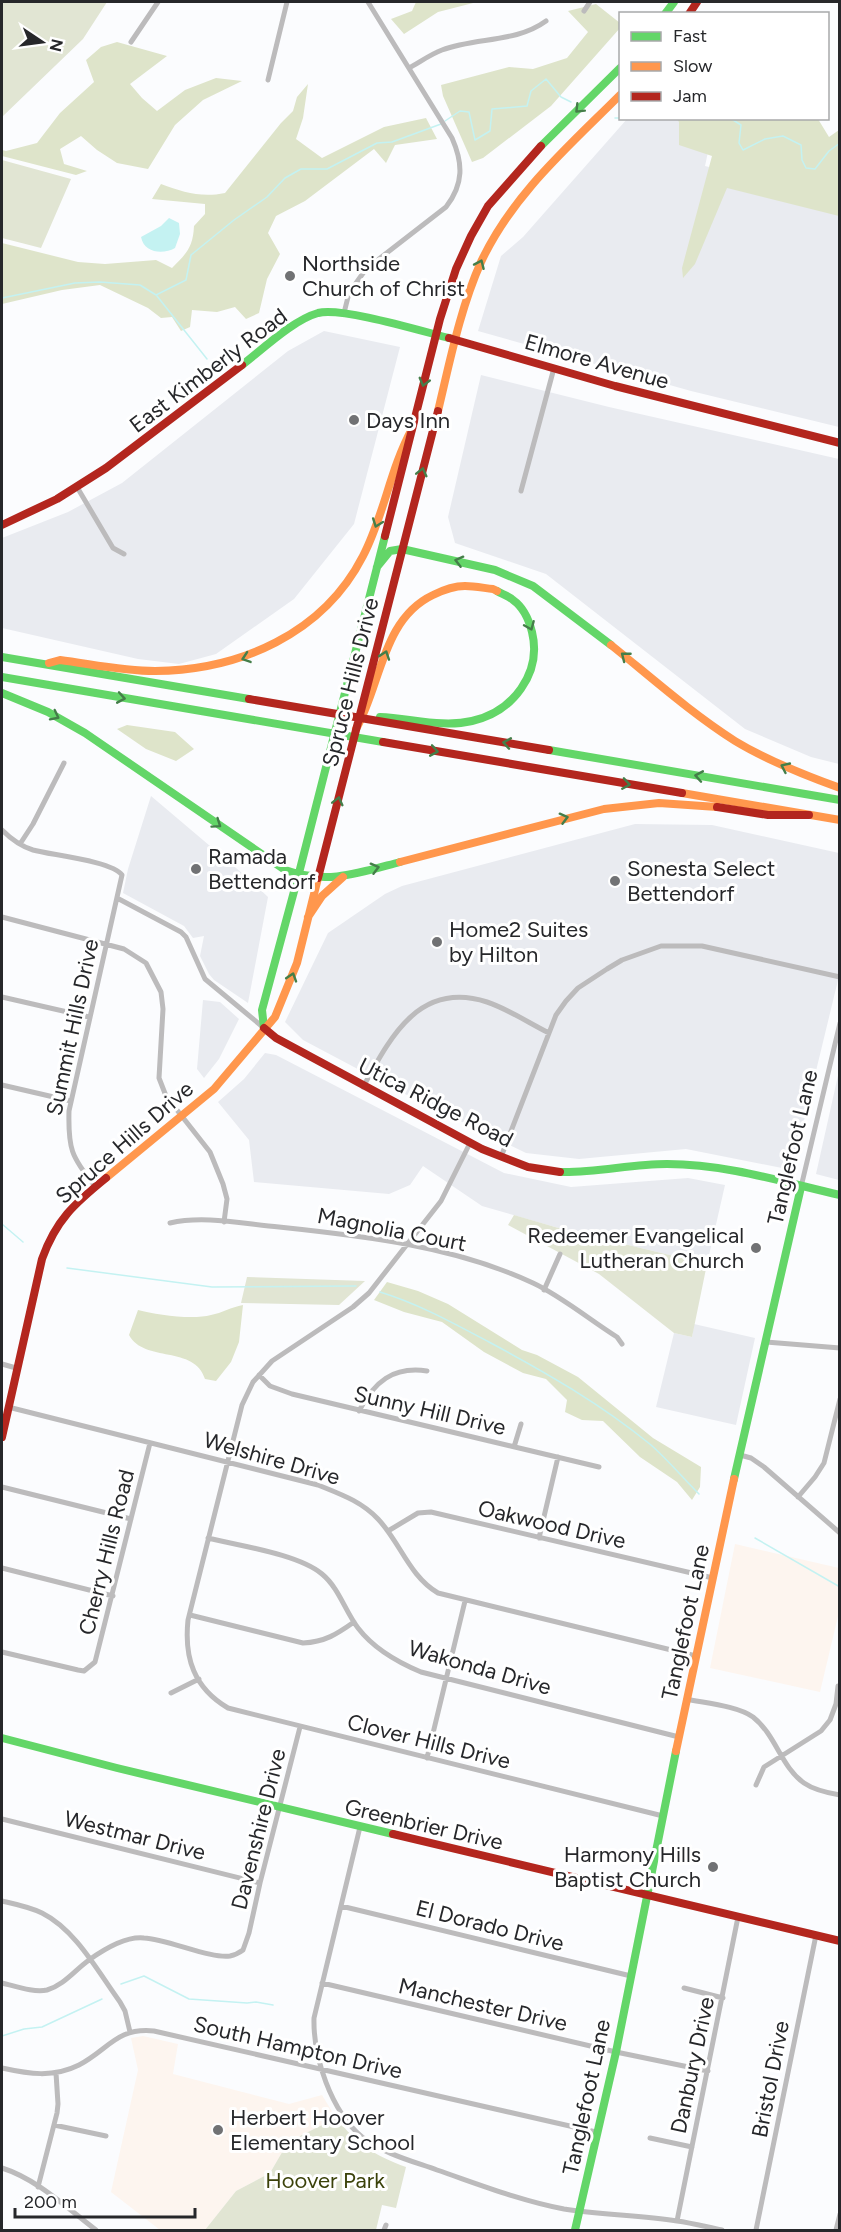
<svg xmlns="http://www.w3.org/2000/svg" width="841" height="2232" font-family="Figtree,sans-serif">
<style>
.built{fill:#e9ebf0}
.education{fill:#fdf5ef}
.green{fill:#e1e5d3}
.forest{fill:#dee4ca}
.water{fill:#c4f2f2}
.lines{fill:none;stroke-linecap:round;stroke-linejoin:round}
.stream{stroke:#c4f2f2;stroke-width:1.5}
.street{stroke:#bcbbbc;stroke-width:5}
.fast{stroke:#63d668;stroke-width:8}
.slow{stroke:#ff974d;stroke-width:8}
.jam{stroke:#b3261e;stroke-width:8}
.oneway{stroke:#447e49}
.poi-dot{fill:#717274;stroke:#fff;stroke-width:2}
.labels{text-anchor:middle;stroke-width:6;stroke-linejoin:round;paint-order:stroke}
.poi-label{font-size:22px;fill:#26272a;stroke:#fff;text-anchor:start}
.street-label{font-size:22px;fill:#26272a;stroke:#fff}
.park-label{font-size:22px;fill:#3b420a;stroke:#fff}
</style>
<rect width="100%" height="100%" fill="#fbfcfe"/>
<path class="built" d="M 627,119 L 715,119 L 705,166 L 839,199 L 839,427 L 691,391 L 478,331 L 501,256 L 523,237 Z
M 324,331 L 400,347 L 354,524 L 294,599 L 216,654 L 179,664 L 138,659 L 2,628 L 2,538 L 68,512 L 122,483 L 288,351 Z
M 481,375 L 609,407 L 839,459 L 839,764 L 811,757 L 745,729 L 546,574 L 455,543 L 448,517 Z
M 151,796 L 249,879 L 268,897 L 248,1003 L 214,980 L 209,974 L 200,956 L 204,936 L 193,938 L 184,926 L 123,893 L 128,869 Z
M 635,824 L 712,825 L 839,853 L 839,976 L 792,1170 L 686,1149 L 579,1159 L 526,1153 L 403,1093 L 303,1040 L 285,1022 L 328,933 L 385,894 L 402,886 Z
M 203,1000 L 220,1002 L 239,1019 L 219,1059 L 204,1078 L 197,1069 Z
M 265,1053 L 276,1055 L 504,1173 L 571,1187 L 688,1178 L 725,1185 L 707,1264 L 562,1229 L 482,1206 L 423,1166 L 410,1185 L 389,1194 L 254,1182 L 249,1140 L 218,1102 L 244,1079 Z
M 839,1071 L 839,1180 L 816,1174 Z
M 694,1324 L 755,1338 L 736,1425 L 656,1407 L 674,1333 L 692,1337 Z"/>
<path class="education" d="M 735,1544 L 839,1568 L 839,1612 L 820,1692 L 710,1668 Z
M 143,2036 L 178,2044 L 173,2074 L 289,2104 L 322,2095 L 336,2118 L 288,2142 L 270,2173 L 236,2191 L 205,2230 L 160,2230 L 111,2192 L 138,2070 L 131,2038 Z"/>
<path class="green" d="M 2,2 L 107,2 L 83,39 L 2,117 Z
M 2,160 L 71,179 L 41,248 L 2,238 Z
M 514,1215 L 562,1229 L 707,1264 L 692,1337 L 674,1333 L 599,1274 L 508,1225 Z
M 247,1277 L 365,1281 L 339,1305 L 241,1303 Z
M 336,2118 C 357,2144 375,2156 406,2167 L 396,2208 L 382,2205 L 376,2230 L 205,2230 L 236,2191 L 270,2173 L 288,2142 Z"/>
<path class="forest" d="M 416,2 L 477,2 L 438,12 L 404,34 L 391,19 L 412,11 Z
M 596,4 L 620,23 L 620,28 L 551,106 L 483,158 L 472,162 L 443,96 L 441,85 L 509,67 L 533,69 L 567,58 L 588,32 L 568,11 Z
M 117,42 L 167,56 L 130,84 L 142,98 L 157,111 L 185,90 L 216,78 L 242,81 L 203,100 L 175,125 L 148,169 L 117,163 L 97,150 L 81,136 L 60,149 L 64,164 L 87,171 L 76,175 L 2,156 L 2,150 L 6,151 L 37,143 L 60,113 L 94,82 L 86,60 L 101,47 Z
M 308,84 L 303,118 L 296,139 L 322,158 L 384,127 L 426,118 L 437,139 L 395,145 L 386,163 L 374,149 L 305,201 L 276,216 L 268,233 L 280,254 L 267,279 L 259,313 L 246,319 L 235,307 L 217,312 L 192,310 L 190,327 L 181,331 L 172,317 L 161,318 L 148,308 L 100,285 L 62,290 L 2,304 L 2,243 L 78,262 L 105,264 L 156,260 L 172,268 C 187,253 193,247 194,226 L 205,214 L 205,204 L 152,199 L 161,184 C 183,192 201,198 225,193 L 281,123 L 293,111 L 297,97 Z
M 677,119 L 818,119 L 829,137 L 839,130 L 839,216 L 727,188 L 695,264 L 683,278 L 682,268 L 712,156 L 679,145 L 679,122 Z
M 127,725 L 175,732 L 194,749 L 176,761 L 146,749 L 117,729 Z
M 387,1282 L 418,1291 L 448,1304 L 522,1350 L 537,1355 L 578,1377 L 653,1438 L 701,1467 L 700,1487 L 692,1500 L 677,1482 L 640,1457 L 603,1421 L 582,1420 L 565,1412 L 567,1400 L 546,1379 L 523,1373 L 484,1352 L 442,1322 L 404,1312 L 374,1300 Z
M 243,1305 L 239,1342 L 231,1362 L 216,1381 L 205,1379 C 195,1345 144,1363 129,1335 L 138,1310 C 156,1315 193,1320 211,1315 C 222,1313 231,1307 243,1305 Z"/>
<path class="water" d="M 169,218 L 179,223 L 180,234 L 175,248 C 163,255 144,253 141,237 L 161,226 Z"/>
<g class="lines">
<path class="stream" d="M 615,118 L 620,118
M 730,118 L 741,125 L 739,143 L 743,150 L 765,139 L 783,136 L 801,145 L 802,160 L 806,168 L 815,169 L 829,151 L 840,143
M 445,121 L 460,111 L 469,112 L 475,140 L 490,131 L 492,109 L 527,106 L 531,91 L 546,79 L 561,97 L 571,102
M 157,296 L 207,359
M 2,298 L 75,283 L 100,282 L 140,285 L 156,295 L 186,280 L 191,255 L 234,220 L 267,197 L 285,178 L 301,169 L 327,169 L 377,143 L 392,142 L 441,124
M 2,1224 L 23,1242
M 67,1268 L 212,1287 L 356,1286
M 380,1292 C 419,1304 453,1323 489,1342 C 545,1372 601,1404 651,1445 C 668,1460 683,1478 699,1494
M 755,1538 L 840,1587
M 121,1984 L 144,1976 L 189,1999 L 247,2003 L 256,2002 L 273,2005
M 2,2036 L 24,2029 L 42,2027 L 102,1999"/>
<path class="street" d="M 584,11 L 590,2
M 131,42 L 158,2
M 409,68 C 420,62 431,54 442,50 C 476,37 516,43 546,21
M 268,80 L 287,2
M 344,313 L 349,293 L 366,269 L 446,207 C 464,184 463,163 452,138 L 368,2
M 77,487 L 113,548 L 124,554
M 521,491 L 554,368
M 2,830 C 11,839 20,846 33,850 C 51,855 112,861 122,875 L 69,1111 C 68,1148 71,1157 95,1186
M 20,844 L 33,824 L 64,763
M 117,898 L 181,932 L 186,937 L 205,979 L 264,1028
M 2,917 L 124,949 L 146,963 L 161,992 L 163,1009 L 159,1078 L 166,1096 L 210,1152 L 223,1184 L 227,1199 L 224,1222
M 2,997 L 89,1017
M 2,1085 L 71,1101
M 363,1087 C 390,1038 419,980 487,1002 C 508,1009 529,1023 549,1033
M 470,1143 L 441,1201 L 369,1293 L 353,1307 L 272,1361 L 253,1382 L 242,1405 L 188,1620 C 184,1658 194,1688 228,1708 L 663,1816
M 501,1157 L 556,1015 L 566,1001 L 578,988 L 607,969 L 622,960 L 661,946 L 702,946 L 840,977
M 801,1187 L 840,1023
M 170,1223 C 204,1215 244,1224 279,1227 C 364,1236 454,1246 533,1283 C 561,1296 590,1320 617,1337 L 622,1344
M 544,1290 L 560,1254
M 766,1342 L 840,1348
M 2,1364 L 16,1368
M 259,1375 L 270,1386 L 292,1394 L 599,1467
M 8,1407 L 318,1485 C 340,1494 361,1501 378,1519 C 400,1542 409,1576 438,1593 L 696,1656
M 359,1411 C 374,1382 393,1366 427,1371
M 514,1447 L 521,1424
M 740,1455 L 751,1458 L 764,1467 L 840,1533
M 2,1487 L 131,1519
M 798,1497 L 815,1477 L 824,1463 L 840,1399
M 388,1531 L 418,1513 L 431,1512 L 713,1578
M 208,1538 C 240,1546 298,1554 322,1574 C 339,1588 345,1611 358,1628 C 374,1649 397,1662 421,1672 L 679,1737
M 539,1538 L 558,1457
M 2,1568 L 113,1596
M 190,1615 L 303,1643 C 325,1642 337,1634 354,1622
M 2,1652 L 78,1670 L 84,1671 L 95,1662 L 150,1443
M 171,1693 L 199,1679
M 686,1699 C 705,1703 738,1706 753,1717 C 776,1735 781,1767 804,1783 C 814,1790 828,1793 840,1795
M 427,1758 L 465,1601
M 756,1785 L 764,1767 L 821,1731 L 830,1720 L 836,1704 L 838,1686
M 2,1819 L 260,1883
M 360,1827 L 314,2018 C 313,2057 331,2111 362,2137 C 384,2154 412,2161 437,2170 C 478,2184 521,2201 564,2209 C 601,2215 640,2215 677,2221 C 692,2223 707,2227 722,2230
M 2,1901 C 15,1904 30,1907 42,1913 C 76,1930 98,1972 120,2002 L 125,2011 L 130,2032
M 341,1906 L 631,1976
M 2,1983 C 15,1986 34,1993 47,1990 C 64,1985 75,1970 89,1960 C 103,1950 126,1936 144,1938 C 167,1939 211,1959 230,1956 C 235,1955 239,1953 243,1950 L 249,1933 L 260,1883 L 300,1727
M 322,1983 L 616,2052 L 708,2071
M 684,1988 L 723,1998
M 2,2068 C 29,2074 53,2078 79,2065 C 108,2050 117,2027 154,2031 L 596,2132
M 54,2125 L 106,2136
M 650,2138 L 692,2147
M 2,2168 C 37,2179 67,2208 96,2230
M 38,2187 L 57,2113 L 58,2104 L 56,2073
M 677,2221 L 738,1917
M 384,2230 L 386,2225
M 756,2230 L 816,1935
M 836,2230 L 840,2214"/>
<path class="fast" d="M 665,14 L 674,2
M 541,146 L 620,68
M 242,365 C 263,349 293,320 318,313 C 342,307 421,331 449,338
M 377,567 L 390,551 L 402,549 L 495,570 L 533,586 L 611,645
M 2,657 L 249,699
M 2,677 L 383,742
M 2,693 L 48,712 L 85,733 L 285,870 C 327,885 359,873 400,862
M 380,717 C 410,718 442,728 472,721 C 513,712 542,673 532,632 C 529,620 523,607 513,600 C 509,596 502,594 497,591
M 549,750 L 840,800
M 299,873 L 385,536
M 264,1028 L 262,1010 L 299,873
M 560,1172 C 596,1173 631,1164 667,1164 C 726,1164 783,1182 840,1195
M 734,1479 L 801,1187
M 2,1738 L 117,1768 L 393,1834
M 575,2230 L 616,2052 L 676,1751"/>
<path class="slow" d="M 438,411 C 450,361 460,309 481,262 C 512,195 569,146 620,95
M 611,645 C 652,678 691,713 735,741 C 768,761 804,775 840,788
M 49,663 L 60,660 C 91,664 123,671 155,671 C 240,670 323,634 363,556 C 384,516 390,469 412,429
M 356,729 C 381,685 382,619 433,595 C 443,590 454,586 465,586 C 474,586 484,588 493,589 L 497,591
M 682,793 L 840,820
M 400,862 L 604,809 L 659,803 L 717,807
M 308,917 L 322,896 L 343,877
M 106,1178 L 214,1089 L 275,1017 L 297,963 L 318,878
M 676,1751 L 734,1479"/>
<path class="jam" d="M 689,14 L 697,2
M 449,338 L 615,386 L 840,443
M 2,525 L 57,499 L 106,468 L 242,365
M 385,536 L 440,319 L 456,269 L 471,236 L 488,206 L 541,146
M 249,699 L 549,750
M 383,742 L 682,793
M 717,807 L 768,815 L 809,815
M 318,878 L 438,411
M 264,1028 L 276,1038 L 482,1149 L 528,1167 L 560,1172
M 2,1437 L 42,1259 C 56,1220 74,1204 106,1178
M 393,1834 L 840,1941"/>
</g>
<defs><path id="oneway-chevron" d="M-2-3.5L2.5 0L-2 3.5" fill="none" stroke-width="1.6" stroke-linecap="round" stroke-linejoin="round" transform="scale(1.5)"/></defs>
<g class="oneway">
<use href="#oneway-chevron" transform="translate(579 109) rotate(135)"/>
<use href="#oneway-chevron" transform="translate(480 264) rotate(-66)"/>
<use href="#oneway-chevron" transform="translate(424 382) rotate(105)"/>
<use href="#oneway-chevron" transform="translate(422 472) rotate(-76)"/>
<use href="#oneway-chevron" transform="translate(377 523) rotate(110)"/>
<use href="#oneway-chevron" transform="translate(459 561) rotate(-166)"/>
<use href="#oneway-chevron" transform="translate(530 626) rotate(67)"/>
<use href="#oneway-chevron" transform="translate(385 655) rotate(-71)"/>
<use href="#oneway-chevron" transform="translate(625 656) rotate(-142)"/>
<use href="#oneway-chevron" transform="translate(246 658) rotate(161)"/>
<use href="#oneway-chevron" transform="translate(121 698) rotate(10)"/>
<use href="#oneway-chevron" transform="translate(55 716) rotate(27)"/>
<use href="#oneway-chevron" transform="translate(507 743) rotate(-170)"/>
<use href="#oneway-chevron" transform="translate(434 751) rotate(10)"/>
<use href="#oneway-chevron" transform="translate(785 767) rotate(-155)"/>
<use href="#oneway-chevron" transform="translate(699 776) rotate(-170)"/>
<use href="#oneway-chevron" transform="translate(626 784) rotate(9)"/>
<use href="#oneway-chevron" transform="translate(338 801) rotate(-76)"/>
<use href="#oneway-chevron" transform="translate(564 818) rotate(-15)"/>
<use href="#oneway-chevron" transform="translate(217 824) rotate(35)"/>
<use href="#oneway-chevron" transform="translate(375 868) rotate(-15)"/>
<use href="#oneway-chevron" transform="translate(292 977) rotate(-72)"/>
</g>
<g class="poi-dot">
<circle cx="290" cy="276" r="6"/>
<circle cx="354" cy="420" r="6"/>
<circle cx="196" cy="869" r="6"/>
<circle cx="615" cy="881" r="6"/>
<circle cx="437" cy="942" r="6"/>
<circle cx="756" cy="1248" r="6"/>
<circle cx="713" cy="1867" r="6"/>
<circle cx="218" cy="2130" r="6"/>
</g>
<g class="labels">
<g class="poi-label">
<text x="302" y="271">Northside<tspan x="302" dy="25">Church of Christ</tspan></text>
<text x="366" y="428">Days Inn</text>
<text x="208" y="864">Ramada<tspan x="208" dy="25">Bettendorf</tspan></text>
<text x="627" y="876">Sonesta Select<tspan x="627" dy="25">Bettendorf</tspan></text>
<text x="449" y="937">Home2 Suites<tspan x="449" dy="25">by Hilton</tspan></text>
<text x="744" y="1243" text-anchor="end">Redeemer Evangelical<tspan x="744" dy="25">Lutheran Church</tspan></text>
<text x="701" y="1862" text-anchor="end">Harmony Hills<tspan x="701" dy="25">Baptist Church</tspan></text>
<text x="230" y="2125">Herbert Hoover<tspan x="230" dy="25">Elementary School</tspan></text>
</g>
<g class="street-label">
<text transform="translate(597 361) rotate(16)" y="8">Elmore Avenue</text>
<text transform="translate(208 370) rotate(-37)" y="8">East Kimberly Road</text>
<text transform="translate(350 682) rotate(-76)" y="8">Spruce Hills Drive</text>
<text transform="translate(72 1027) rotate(-78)" y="8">Summit Hills Drive</text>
<text transform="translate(436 1102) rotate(27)" y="8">Utica Ridge Road</text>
<text transform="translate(124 1142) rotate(-41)" y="8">Spruce Hills Drive</text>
<text transform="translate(792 1147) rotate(-77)" y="8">Tanglefoot Lane</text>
<text transform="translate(392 1229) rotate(11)" y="8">Magnolia Court</text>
<text transform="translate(430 1410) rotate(13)" y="8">Sunny Hill Drive</text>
<text transform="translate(272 1458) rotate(16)" y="8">Welshire Drive</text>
<text transform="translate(552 1524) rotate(13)" y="8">Oakwood Drive</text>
<text transform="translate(106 1552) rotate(-76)" y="8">Cherry Hills Road</text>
<text transform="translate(685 1622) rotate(-78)" y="8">Tanglefoot Lane</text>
<text transform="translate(480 1667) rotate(16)" y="8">Wakonda Drive</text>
<text transform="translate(429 1741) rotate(14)" y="8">Clover Hills Drive</text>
<text transform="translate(424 1824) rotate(13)" y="8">Greenbrier Drive</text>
<text transform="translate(258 1829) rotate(-76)" y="8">Davenshire Drive</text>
<text transform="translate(135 1835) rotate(14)" y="8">Westmar Drive</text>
<text transform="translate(490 1925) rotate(14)" y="8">El Dorado Drive</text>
<text transform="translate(483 2004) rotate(13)" y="8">Manchester Drive</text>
<text transform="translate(298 2047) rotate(13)" y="8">South Hampton Drive</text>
<text transform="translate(692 2065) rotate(-78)" y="8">Danbury Drive</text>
<text transform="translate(770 2079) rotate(-79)" y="8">Bristol Drive</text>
<text transform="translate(586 2097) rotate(-78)" y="8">Tanglefoot Lane</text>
</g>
<g class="park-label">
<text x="325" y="2188">Hoover Park</text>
</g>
</g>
<rect width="841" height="2232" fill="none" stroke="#26272a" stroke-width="6"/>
<rect x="619" y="12" width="210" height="108" fill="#ffffff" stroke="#a8a9aa" stroke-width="1.5"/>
<rect x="631" y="32" width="30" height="9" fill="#63d668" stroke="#a8a9aa" stroke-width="1.5"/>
<text x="673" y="42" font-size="18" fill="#26272a">Fast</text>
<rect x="631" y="62" width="30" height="9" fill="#ff974d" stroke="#a8a9aa" stroke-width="1.5"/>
<text x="673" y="72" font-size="18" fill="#26272a">Slow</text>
<rect x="631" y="92" width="30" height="9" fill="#b3261e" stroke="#a8a9aa" stroke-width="1.5"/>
<text x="673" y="102" font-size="18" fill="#26272a">Jam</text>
<g transform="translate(42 42) rotate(103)" stroke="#ffffff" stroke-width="4.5" paint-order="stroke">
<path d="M0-4.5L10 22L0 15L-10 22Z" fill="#26272a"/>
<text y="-9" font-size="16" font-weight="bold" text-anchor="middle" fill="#26272a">N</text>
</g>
<path d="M15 2208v9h180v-9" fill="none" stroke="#26272a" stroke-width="3"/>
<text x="24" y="2208" font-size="18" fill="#26272a" stroke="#ffffff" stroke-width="4.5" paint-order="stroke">200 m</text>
</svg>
